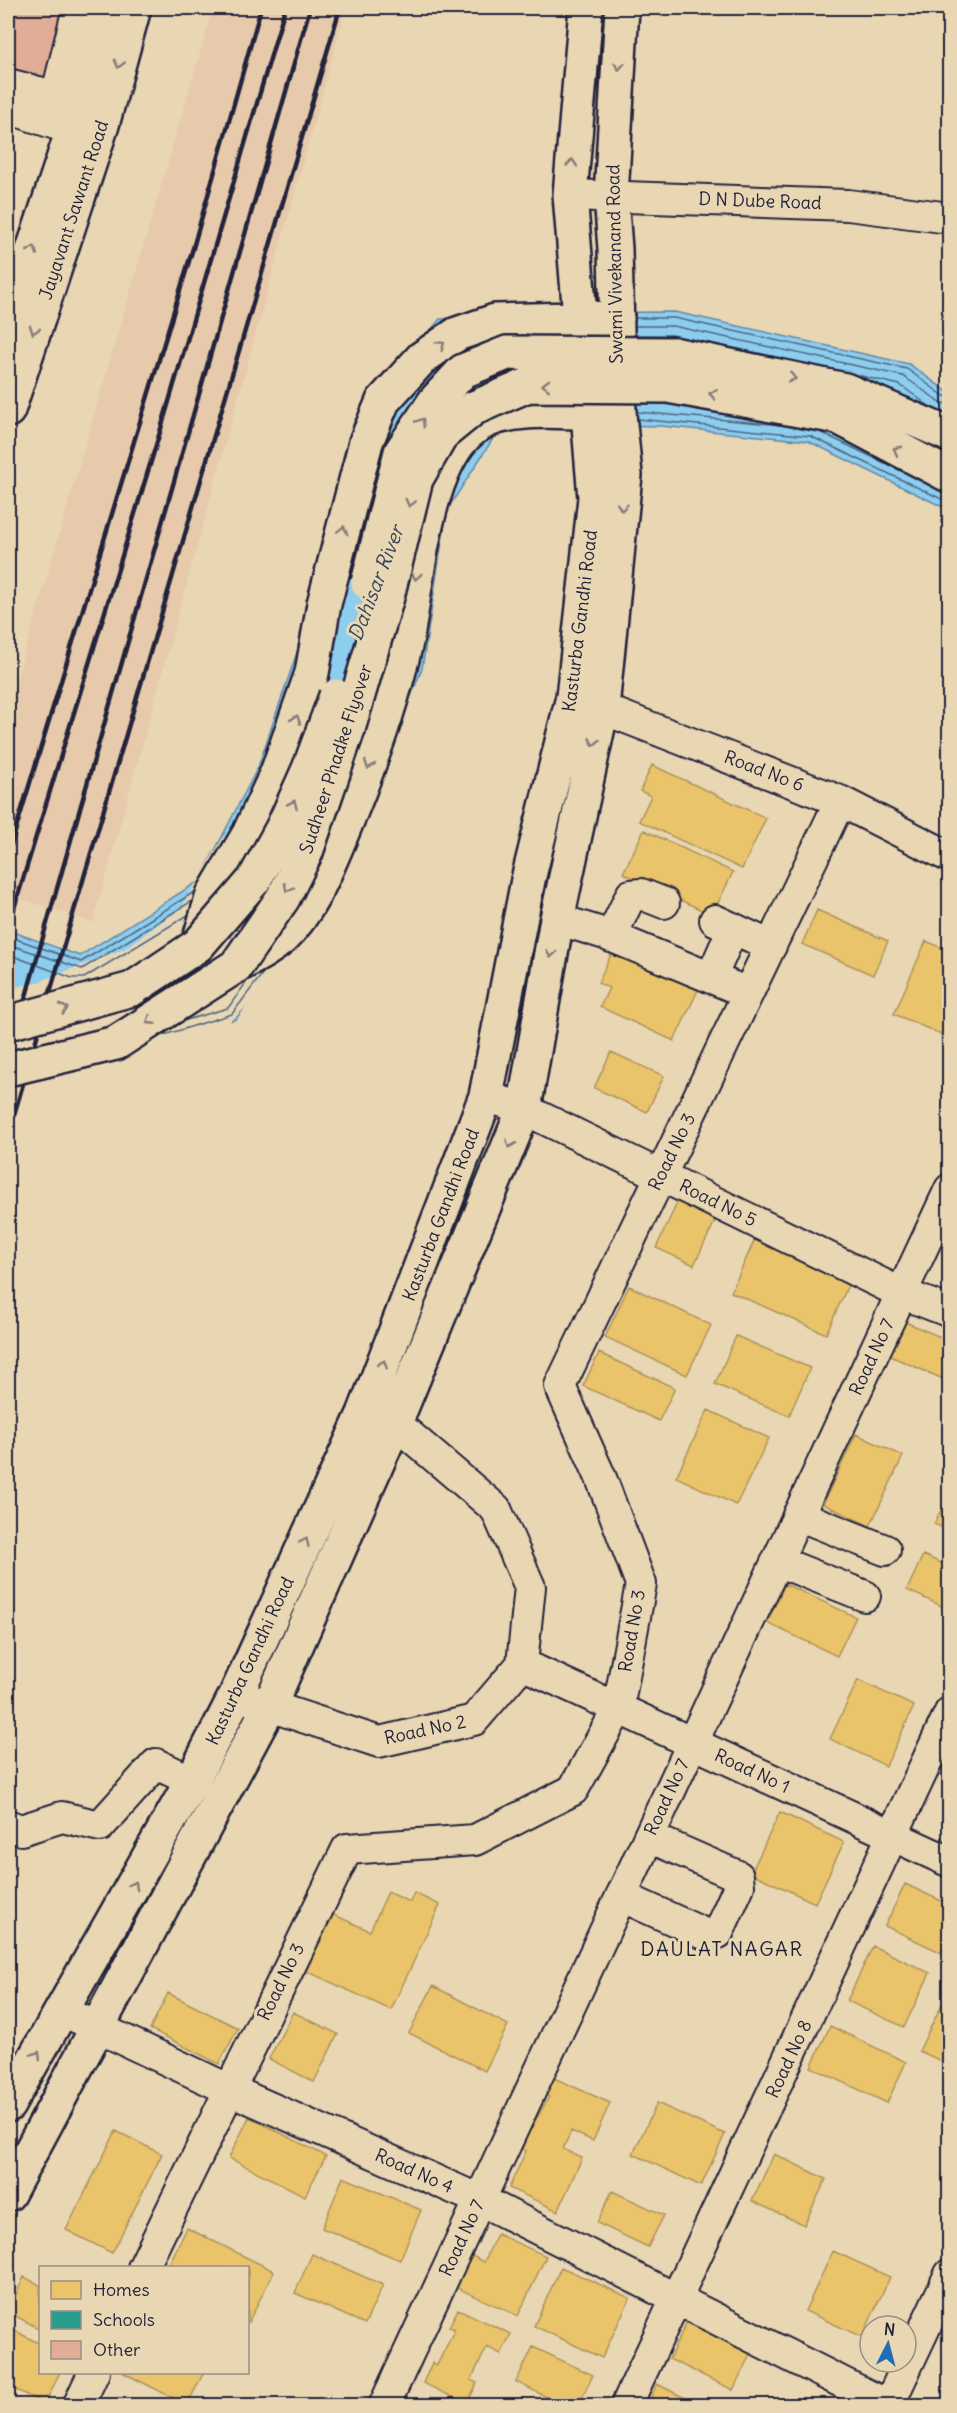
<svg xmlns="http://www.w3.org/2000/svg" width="957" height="2413" font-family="Delius,sans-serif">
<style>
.built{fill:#e7caab}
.water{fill:#8dcdee;stroke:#6289a6;stroke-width:1.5}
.pier{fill:#e9d7b4}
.homes{fill:#e9c46a;stroke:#ad935c;stroke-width:1.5}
.schools{fill:#2a9d8f;stroke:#287876;stroke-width:1.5}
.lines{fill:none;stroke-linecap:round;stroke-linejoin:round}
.shore{stroke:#4d6683;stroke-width:1.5}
.building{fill:#e2ad97;stroke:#22223b;stroke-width:1.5}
.street-casing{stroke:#22223b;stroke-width:34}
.secondary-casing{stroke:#22223b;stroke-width:38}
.primary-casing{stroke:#22223b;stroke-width:38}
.street{stroke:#e9d7b4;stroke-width:30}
.secondary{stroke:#e9d7b4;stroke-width:33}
.primary{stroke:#e9d7b4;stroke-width:33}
.rail{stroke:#22223b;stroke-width:4.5}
.primary-bridge-casing{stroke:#22223b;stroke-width:38;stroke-linecap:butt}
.primary-bridge{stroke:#e9d7b4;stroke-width:33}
.oneway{stroke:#867c78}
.labels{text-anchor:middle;stroke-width:6;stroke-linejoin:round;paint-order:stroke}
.street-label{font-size:18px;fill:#22223b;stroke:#e9d7b4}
.water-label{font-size:20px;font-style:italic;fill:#37445f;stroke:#e9d7b4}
.neighbourhood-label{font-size:20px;letter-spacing:1.5px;fill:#22223b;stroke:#e9d7b4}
</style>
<rect width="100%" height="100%" fill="#e9d7b4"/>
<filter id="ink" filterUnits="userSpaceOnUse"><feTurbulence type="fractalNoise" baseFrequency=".0167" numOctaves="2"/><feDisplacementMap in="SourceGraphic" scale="12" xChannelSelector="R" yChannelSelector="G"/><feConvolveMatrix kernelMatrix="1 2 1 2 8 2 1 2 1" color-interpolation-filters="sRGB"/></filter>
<g filter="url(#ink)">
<path class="built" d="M 213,8 L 346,8 L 93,923 L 8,894 L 8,709 Z"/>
<path class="water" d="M 675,312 L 909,364 L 949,393 L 949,510 L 808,441 L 661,426 L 503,423 L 447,510 L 422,669 L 334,886 L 236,1019 L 53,1074 L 8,1064 L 8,930 L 80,956 L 199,881 L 258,767 L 311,611 L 354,421 L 440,319 L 525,313 Z"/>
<path class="pier" d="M 224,836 L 330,896 L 254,1000 L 225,1026 L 54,1077 L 8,1067 L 8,989 L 38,982 L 124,949 L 181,908 Z"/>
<path class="homes" d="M 652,765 L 766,818 L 742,869 L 639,821 L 651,796 L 640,791 Z
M 644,830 L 733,872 L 712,915 L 623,873 Z
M 817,910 L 888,941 L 873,975 L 802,944 Z
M 926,941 L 950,951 L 950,1038 L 894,1014 Z
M 613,950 L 698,990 L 674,1041 L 600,1007 L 609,988 L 598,983 Z
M 611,1052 L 664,1076 L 647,1112 L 594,1088 Z
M 678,1201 L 716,1219 L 694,1265 L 656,1248 Z
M 760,1228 L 855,1270 L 826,1334 L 731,1292 Z
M 629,1286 L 711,1325 L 687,1375 L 605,1337 Z
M 903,1321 L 950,1341 L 950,1382 L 888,1355 Z
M 736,1336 L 810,1368 L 789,1416 L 715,1384 Z
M 599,1353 L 675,1388 L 659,1421 L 583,1386 Z
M 708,1410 L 769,1438 L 736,1505 L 676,1477 Z
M 856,1434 L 903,1456 L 870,1526 L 823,1504 Z
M 950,1492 L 950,1531 L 934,1524 Z
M 923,1555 L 950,1567 L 950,1610 L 907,1590 Z
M 785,1584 L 856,1617 L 837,1656 L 767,1623 Z
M 858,1680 L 914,1706 L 886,1766 L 830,1739 Z
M 780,1812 L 844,1842 L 815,1903 L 751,1873 Z
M 905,1884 L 950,1905 L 950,1936 L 942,1953 L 885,1926 Z
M 388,1892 L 410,1902 L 414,1893 L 440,1905 L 391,2010 L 306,1971 L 332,1914 L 370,1931 Z
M 873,1946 L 930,1973 L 904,2027 L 847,2001 Z
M 433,1986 L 508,2025 L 485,2071 L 409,2033 Z
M 168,1993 L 238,2028 L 219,2064 L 150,2029 Z
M 943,2002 L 950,2005 L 950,2065 L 919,2051 Z
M 293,2012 L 338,2034 L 314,2082 L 269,2059 Z
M 830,2026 L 906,2062 L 887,2103 L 811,2067 Z
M 554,2078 L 610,2103 L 593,2141 L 571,2131 L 563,2149 L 582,2158 L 558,2211 L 509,2188 L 526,2151 L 520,2147 L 549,2097 L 545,2094 Z
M 657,2103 L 725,2134 L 701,2186 L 633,2154 Z
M 249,2117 L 326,2156 L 305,2196 L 229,2158 Z
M 116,2131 L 162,2154 L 112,2253 L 66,2230 Z
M 774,2154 L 826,2179 L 804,2225 L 752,2201 Z
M 343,2177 L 421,2210 L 400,2260 L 322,2228 Z
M 612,2191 L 664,2215 L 648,2247 L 597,2223 Z
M 187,2228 L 274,2271 L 248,2323 L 248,2268 L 167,2268 Z
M 497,2234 L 546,2256 L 518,2316 L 455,2287 L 470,2255 L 484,2262 Z
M 833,2251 L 890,2277 L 862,2337 L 805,2311 Z
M 312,2254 L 383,2285 L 365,2324 L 295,2293 Z
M 561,2267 L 630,2298 L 602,2358 L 534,2326 Z
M 24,2277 L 40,2285 L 40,2329 L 8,2312 Z
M 458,2309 L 511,2334 L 501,2354 L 487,2347 L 471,2380 L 477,2383 L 467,2404 L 423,2383 L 432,2363 L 437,2365 L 455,2329 L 449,2327 Z
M 690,2315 L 754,2346 L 733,2390 L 669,2359 Z
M 8,2327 L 40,2344 L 40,2372 L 60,2372 L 45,2404 L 8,2386 Z
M 533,2347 L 593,2375 L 578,2406 L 565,2406 L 516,2382 Z
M 122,2372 L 204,2372 L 187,2405 Z
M 657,2384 L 701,2406 L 647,2406 Z"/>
<path class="schools" d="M 8,8 L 73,8 L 53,85 L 8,74 Z"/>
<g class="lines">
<path class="shore" d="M 635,318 L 674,318 L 907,369 L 944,396 L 950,397
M 635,326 L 673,326 L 903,376 L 940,402 L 950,405
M 635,335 L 672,335 L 730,348
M 857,375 L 900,385 L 932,408
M 637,412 L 782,425
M 638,419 L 810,436 L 950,503
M 820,432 L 920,480
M 8,936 L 81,962 L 196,891
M 8,944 L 82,969 L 192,901
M 8,954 L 72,978 L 84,978 L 188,915
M 183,1021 L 228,1008 L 248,980
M 161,1036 L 232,1014 L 263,973"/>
</g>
<path class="building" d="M 8,8 L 73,8 L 53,85 L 8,74 Z"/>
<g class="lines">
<defs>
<path id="street" d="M 8,84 L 103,109
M 56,97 L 78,8
M 8,108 L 73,130
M 570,195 L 848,205 L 950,218
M 580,700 L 840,801 L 950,857
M 557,919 L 605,934 L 748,993
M 715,920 L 771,946
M 611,937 L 631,895 L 641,894 L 664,903
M 711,978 L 733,928
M 486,1096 L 524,1109 L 901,1293 L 950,1312
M 798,1515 L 885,1550
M 777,1561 L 865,1596
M 522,1664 L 950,1862
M 236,1695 L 379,1742 L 474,1720 L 522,1664 L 530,1587 L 496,1509 L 395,1423 L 373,1417
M 8,1825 L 21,1830 L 62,1817 L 100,1826 L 156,1764 L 192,1781
M 621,1896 L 709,1936 L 718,1933 L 739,1886 L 738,1876 L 649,1837
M 63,2011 L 228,2089 L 480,2200 L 889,2406
M 143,2268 L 347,1849 L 475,1840 L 573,1790 L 618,1709 L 641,1584 L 601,1478 L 560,1386 L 840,801
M 78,2406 L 94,2372
M 384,2406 L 950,1189
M 626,2406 L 950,1712
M 888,2406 L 950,2274"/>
<path id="secondary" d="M 8,325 L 73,130 L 105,8
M 8,410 L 102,125 L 134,8
M 8,2105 L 192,1781 L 236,1695 L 364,1414 L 486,1096 L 528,880 L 573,697 L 595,498 L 570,195 L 586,8
M 8,2194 L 269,1707 L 395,1423 L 524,1109 L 557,919 L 602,708 L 625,475 L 619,414 L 615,249 L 611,196 L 622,8"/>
<path id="primary" d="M 673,354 L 845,390 L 950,435
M 668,386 L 838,417 L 950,476
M 198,945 L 213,895 L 249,834 L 277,773 L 312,673 L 324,604 L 366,442 L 383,401 L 422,358 L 457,334 L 495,321 L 617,318
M 236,966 C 253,958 268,950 282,938 C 309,913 325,873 339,840 C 366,776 391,710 406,642 C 418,584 424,456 480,424 C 515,404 579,413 619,414"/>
</defs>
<use href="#street" class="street-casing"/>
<use href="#secondary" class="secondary-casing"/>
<use href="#primary" class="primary-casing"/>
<use href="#street" class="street"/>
<use href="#secondary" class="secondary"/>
<use href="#primary" class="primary"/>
<path class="rail" d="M 8,855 L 193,248 L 261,8
M 8,928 L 160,432 L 285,8
M 8,1059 L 310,8
M 8,1135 L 340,8"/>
<defs>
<path id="primary-bridge" d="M 368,583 L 401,452 L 435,401 L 463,371 L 507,353 L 673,354
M 8,1023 L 132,989 L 198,945 L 254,880 L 283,827 L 309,769 L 336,696
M 8,1069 L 116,1043 L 236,966 L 283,898 L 306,852 L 348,729 L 387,597 L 416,479 L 442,434 L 474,408 L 528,385 L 668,386"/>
</defs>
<use href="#primary-bridge" class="primary-bridge-casing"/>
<use href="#primary-bridge" class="primary-bridge"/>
</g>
<defs><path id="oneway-chevron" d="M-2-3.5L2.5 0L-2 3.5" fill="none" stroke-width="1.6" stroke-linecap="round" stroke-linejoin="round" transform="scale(1.5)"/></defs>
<g class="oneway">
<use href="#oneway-chevron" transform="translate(119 64) rotate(105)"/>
<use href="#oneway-chevron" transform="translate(619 66) rotate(94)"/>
<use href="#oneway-chevron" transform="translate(572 163) rotate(-86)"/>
<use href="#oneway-chevron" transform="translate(33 250) rotate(-71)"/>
<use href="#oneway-chevron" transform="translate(34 330) rotate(108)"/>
<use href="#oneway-chevron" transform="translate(441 345) rotate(-35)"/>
<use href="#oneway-chevron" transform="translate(792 378) rotate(13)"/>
<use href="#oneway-chevron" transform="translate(546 385) rotate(-179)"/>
<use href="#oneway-chevron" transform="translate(713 394) rotate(-170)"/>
<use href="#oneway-chevron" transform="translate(421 422) rotate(-57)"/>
<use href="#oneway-chevron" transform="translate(897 450) rotate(-152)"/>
<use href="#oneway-chevron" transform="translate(410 503) rotate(104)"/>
<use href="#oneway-chevron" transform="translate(622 507) rotate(96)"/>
<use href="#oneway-chevron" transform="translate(343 530) rotate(-76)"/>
<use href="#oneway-chevron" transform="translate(416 576) rotate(99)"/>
<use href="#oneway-chevron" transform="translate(296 719) rotate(-71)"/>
<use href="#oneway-chevron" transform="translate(594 742) rotate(102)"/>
<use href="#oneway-chevron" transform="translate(369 765) rotate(110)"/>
<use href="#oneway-chevron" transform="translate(293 804) rotate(-66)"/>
<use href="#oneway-chevron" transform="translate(288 888) rotate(117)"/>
<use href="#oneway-chevron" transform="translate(551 954) rotate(100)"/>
<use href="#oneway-chevron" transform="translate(64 1009) rotate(-16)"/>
<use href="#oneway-chevron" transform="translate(150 1021) rotate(147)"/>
<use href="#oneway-chevron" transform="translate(510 1144) rotate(112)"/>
<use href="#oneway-chevron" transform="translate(383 1364) rotate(-69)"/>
<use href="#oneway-chevron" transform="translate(305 1542) rotate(-65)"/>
<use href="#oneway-chevron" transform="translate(134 1885) rotate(-61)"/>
<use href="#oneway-chevron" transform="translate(37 2055) rotate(-59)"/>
</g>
</g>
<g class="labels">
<g class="street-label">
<text transform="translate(760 201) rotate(2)" y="6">D N Dube Road</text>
<text transform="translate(74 210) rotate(-72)" y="6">Jayavant Sawant Road</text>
<text transform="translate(615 264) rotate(-91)" y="6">Swami Vivekanand Road</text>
<text transform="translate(580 621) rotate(-83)" y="6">Kasturba Gandhi Road</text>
<text transform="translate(336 759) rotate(-72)" y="6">Sudheer Phadke Flyover</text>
<text transform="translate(764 771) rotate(21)" y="6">Road No 6</text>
<text transform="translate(672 1152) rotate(-64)" y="6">Road No 3</text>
<text transform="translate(718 1203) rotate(26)" y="6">Road No 5</text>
<text transform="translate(441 1215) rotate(-69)" y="6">Kasturba Gandhi Road</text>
<text transform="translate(872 1357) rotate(-65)" y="6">Road No 7</text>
<text transform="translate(632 1631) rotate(-80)" y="6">Road No 3</text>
<text transform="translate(250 1661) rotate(-65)" y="6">Kasturba Gandhi Road</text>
<text transform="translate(425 1730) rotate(-12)" y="6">Road No 2</text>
<text transform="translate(752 1771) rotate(25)" y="6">Road No 1</text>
<text transform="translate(667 1797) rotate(-65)" y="6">Road No 7</text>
<text transform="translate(281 1982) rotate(-64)" y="6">Road No 3</text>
<text transform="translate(789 2059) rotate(-65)" y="6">Road No 8</text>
<text transform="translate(414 2171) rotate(24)" y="6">Road No 4</text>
<text transform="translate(462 2238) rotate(-65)" y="6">Road No 7</text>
</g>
<g class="water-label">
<text transform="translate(376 583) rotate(-69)" y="7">Dahisar River</text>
</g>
<g class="neighbourhood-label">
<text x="722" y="1956">DAULAT NAGAR</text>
</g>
</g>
<rect width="957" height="2413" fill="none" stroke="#e9d7b4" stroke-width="30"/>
<rect x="15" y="15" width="927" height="2383" fill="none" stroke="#22223b" stroke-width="2" filter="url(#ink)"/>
<rect x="39" y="2266" width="210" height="108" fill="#e9d7b4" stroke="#998f84" stroke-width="1.5"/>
<rect x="51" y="2281" width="30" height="18" fill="#e9c46a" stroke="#998f84" stroke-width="1.5"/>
<text x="93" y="2296" font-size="18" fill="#22223b">Homes</text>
<rect x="51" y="2311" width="30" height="18" fill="#2a9d8f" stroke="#998f84" stroke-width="1.5"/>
<text x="93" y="2326" font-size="18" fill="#22223b">Schools</text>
<rect x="51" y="2341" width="30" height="18" fill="#e2ad97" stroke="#998f84" stroke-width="1.5"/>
<text x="93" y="2356" font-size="18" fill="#22223b">Other</text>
<g transform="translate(888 2344) rotate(6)"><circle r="28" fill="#e9d7b4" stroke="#998f84" stroke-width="1.5"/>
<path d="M0-4.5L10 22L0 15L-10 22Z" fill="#1f6fb2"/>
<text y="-9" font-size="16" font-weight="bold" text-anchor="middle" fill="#22223b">N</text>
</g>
</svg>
